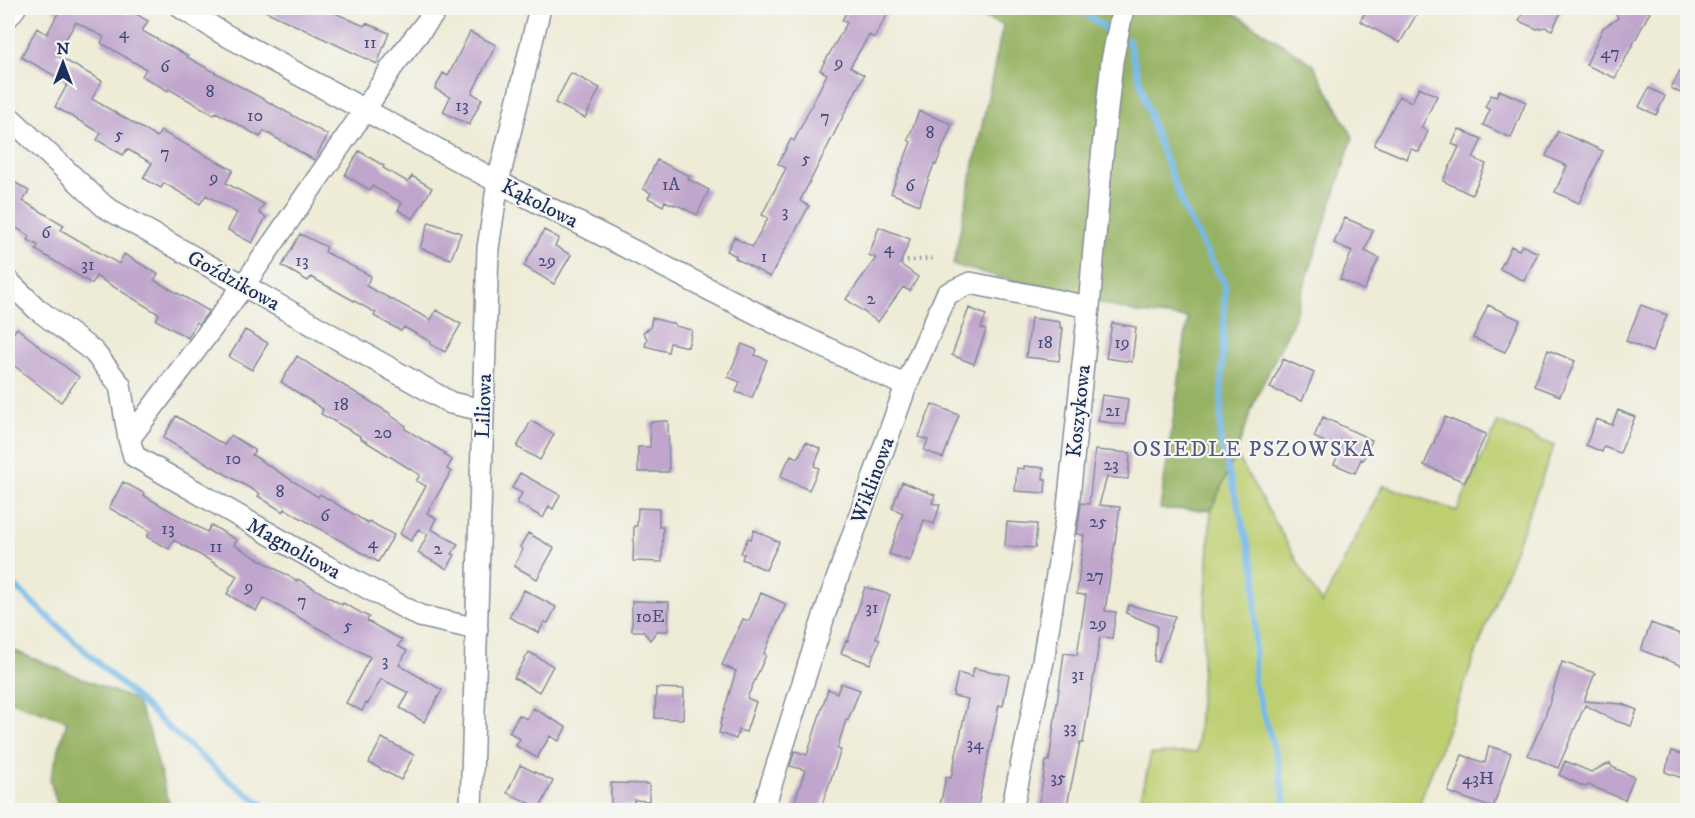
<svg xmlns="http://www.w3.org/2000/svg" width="1695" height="818" font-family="'IM FELL DW Pica',serif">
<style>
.green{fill:#becf72;stroke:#6c7f68;stroke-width:1.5}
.forest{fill:#96b264;stroke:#587061;stroke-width:1.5}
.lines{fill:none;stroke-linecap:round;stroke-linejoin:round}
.stream{stroke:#74b9ea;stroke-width:6}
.building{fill:#c0a5cc}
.street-casing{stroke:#848d9a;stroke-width:24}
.path{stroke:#848d9a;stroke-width:4;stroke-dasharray:1.5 4.5;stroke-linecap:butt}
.street{stroke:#fff;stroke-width:21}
.labels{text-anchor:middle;stroke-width:4.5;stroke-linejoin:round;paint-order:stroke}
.number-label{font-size:18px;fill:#444c7a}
.street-label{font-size:21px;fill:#1b2f5e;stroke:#f6f6f2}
.neighbourhood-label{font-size:22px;letter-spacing:1.5px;fill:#555884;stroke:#f6f6f2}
</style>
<rect width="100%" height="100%" fill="#f6f6f2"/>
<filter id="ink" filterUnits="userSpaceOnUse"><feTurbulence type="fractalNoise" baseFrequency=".0167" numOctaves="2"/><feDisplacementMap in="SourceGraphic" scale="12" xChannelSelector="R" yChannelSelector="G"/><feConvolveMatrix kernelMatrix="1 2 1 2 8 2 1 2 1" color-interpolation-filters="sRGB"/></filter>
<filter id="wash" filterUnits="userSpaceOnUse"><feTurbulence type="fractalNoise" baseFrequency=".008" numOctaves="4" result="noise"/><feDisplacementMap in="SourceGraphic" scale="24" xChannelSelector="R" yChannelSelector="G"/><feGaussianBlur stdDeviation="1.35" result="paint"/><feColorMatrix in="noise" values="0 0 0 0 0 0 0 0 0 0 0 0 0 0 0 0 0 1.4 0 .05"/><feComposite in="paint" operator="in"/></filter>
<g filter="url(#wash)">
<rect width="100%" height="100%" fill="#eeebd6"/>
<path class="green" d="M 1498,422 L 1554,446 L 1417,810 L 1150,810 L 1139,807 L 1151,754 L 1197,752 L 1211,510 L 1236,454 L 1322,604 L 1383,485 L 1457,511 Z"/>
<path class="forest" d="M 960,8 L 1226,8 L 1313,64 L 1353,137 L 1292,324 L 1255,400 L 1236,454 L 1211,510 L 1160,509 L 1188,318 L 1138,313 L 953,265 L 1003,25 Z
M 8,639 L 15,651 L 135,700 L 149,730 L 170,808 L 197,810 L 57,810 L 58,807 L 50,780 L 67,721 L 8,700 Z"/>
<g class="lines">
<path class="stream" d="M 1078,8 L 1105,28
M 1128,40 L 1155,133 L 1188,218 L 1225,285 L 1220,438 L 1256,575 L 1254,682 L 1278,761 L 1286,810
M 8,580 L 170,729 L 222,775 L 270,810"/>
</g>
<g id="blocks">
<path class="building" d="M 49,8 L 118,8 L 129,14 L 131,11 L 148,21 L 142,31 L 188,56 L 187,57 L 328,135 L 314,160 L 264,131 L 260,137 L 216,112 L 214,115 L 169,89 L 168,91 L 142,76 L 146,69 L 101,43 L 104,37 L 76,22 L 56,55 L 102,81 L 92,99 L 157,137 L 161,131 L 233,170 L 226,183 L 264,204 L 259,213 L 266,217 L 252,243 L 228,230 L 237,213 L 206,195 L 200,204 L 164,183 L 161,188 L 143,178 L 152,163 L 127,149 L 123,155 L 97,140 L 101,133 L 55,107 L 68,83 L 21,57 L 37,28 L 47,34 L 58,13 Z
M 259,8 L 324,8 L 364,26 L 366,23 L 389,33 L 377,64 Z
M 849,8 L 891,8 L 874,38 L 869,35 L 850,67 L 864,75 L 800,201 L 809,206 L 770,277 L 735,258 L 736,256 L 727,251 L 734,237 L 752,247 L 768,218 L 762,215 L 786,168 L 778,164 L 791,139 L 794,141 L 827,74 L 820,70 L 847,23 L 842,20 Z
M 1368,8 L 1407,8 L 1417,13 L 1400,43 L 1360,21 Z
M 1525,8 L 1563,8 L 1552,30 L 1545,27 L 1537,29 L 1519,21 Z
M 1614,8 L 1652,8 L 1615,78 L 1586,65 L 1603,28 L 1618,18 Z
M 470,32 L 496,45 L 472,93 L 482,99 L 469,125 L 443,112 L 450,97 L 435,89 L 443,73 L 448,76 Z
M 1688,56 L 1688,97 L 1671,88 Z
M 571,73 L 600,88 L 585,118 L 555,103 Z
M 1419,87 L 1437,96 L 1421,128 L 1428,131 L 1419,152 L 1411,149 L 1407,159 L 1374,145 L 1399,96 L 1412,102 Z
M 1649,88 L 1665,96 L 1656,115 L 1639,107 Z
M 1499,90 L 1526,102 L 1511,138 L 1483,125 L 1490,110 L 1485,107 L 1491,95 L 1496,97 Z
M 919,111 L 952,124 L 936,165 L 934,164 L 919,205 L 891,193 L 911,142 L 908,140 Z
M 1459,129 L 1482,139 L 1473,158 L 1486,164 L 1472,195 L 1443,181 L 1459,147 L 1452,144 Z
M 1558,131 L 1603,151 L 1579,203 L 1555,192 L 1567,166 L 1546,156 Z
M 359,151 L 384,166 L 383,168 L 408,182 L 412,176 L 432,188 L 413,219 L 398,210 L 402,203 L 372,186 L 370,190 L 345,175 Z
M 657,160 L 690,176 L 688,179 L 709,190 L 697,215 L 675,204 L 674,205 L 665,201 L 663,206 L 648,198 L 651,193 L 643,189 Z
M 8,178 L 29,191 L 23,201 L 64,225 L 61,230 L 119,264 L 124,254 L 158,274 L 154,280 L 209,311 L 199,324 L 196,322 L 188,338 L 156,320 L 159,314 L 96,276 L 92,284 L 36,250 L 38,245 L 28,240 L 30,237 L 9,223 L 8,226 Z
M 1345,218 L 1373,230 L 1365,251 L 1379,258 L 1364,290 L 1340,279 L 1352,251 L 1334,243 Z
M 429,222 L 461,233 L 451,259 L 420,248 Z
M 879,227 L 910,239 L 900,264 L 918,277 L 910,291 L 903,287 L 878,322 L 846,299 L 876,258 L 869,255 Z
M 544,230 L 559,238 L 555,246 L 571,255 L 554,284 L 524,266 Z
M 300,234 L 327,247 L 325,252 L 371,276 L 366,286 L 431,320 L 436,310 L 461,324 L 445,352 L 430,344 L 431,342 L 404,327 L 401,331 L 374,316 L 376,313 L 311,277 L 308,281 L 282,266 Z
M 1522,245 L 1538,253 L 1524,281 L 1500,269 L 1511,246 L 1519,250 Z
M 1488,305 L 1520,320 L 1505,352 L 1473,338 Z
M 1641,305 L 1667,315 L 1652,352 L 1626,341 Z
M 969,308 L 986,315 L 981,328 L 986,330 L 974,364 L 952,355 Z
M 652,318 L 675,324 L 675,326 L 692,330 L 688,347 L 670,343 L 668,352 L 645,346 L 647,339 L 643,332 L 650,328 Z
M 1031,318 L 1060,322 L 1060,328 L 1063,328 L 1059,361 L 1026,357 Z
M 1112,323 L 1136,327 L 1132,362 L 1106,358 Z
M 17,328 L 38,345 L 38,346 L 79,377 L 61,402 L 8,361 L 8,340 Z
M 245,330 L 268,343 L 252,370 L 229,357 Z
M 742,344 L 757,350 L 755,355 L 767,360 L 752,398 L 736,392 L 740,382 L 728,377 Z
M 1548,350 L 1575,361 L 1560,396 L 1534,386 Z
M 297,356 L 318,370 L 391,414 L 390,415 L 406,426 L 405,429 L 445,453 L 444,455 L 452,460 L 447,469 L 451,472 L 427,513 L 436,518 L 431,529 L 458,544 L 452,554 L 455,555 L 447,569 L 418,553 L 428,534 L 418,529 L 411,541 L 400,534 L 426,486 L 416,481 L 420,475 L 360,438 L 360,436 L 321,414 L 323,409 L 281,382 Z
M 1283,359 L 1314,373 L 1302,401 L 1270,388 Z
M 1102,395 L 1128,399 L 1125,425 L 1098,421 Z
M 932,404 L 959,415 L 943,458 L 924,450 L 928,440 L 919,437 Z
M 1618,410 L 1635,417 L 1620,453 L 1604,447 L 1602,452 L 1586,445 L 1596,419 L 1612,425 Z
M 176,416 L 224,445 L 231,435 L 255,450 L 252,455 L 318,497 L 320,494 L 368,523 L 369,521 L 394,535 L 378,562 L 285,509 L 283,512 L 258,496 L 260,494 L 163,438 Z
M 1323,417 L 1372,440 L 1363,460 L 1361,459 L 1355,473 L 1334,464 L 1341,450 L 1314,437 Z
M 1445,417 L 1486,434 L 1465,482 L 1424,465 Z
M 531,421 L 554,434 L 540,460 L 517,447 Z
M 668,421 L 669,472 L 638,472 L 638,447 L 650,447 L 650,422 Z
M 806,442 L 821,449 L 814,466 L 819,468 L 809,490 L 780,477 L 791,455 L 798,458 Z
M 1095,450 L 1130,453 L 1128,479 L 1107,477 L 1099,505 L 1120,507 L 1105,611 L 1116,612 L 1112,638 L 1100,637 L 1083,743 L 1080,743 L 1066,810 L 1038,810 L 1046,761 L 1049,761 L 1064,653 L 1077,655 L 1086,595 L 1077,594 L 1084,535 L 1077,534 L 1081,503 L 1089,504 Z
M 1024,466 L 1044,468 L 1043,479 L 1046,479 L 1045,493 L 1015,491 L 1017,468 L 1024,469 Z
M 520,473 L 560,495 L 553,509 L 549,506 L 543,518 L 517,503 L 522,493 L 512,488 Z
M 123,482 L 144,493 L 143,495 L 207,532 L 211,525 L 237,540 L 234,545 L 297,581 L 298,579 L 342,605 L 343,603 L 369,617 L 367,621 L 402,640 L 398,646 L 407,651 L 399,665 L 442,690 L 424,722 L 400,708 L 409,693 L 381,679 L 368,704 L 366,703 L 362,711 L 346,703 L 370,657 L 264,598 L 256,611 L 227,594 L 237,576 L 174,540 L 169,549 L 147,537 L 150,531 L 109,508 Z
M 902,482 L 935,495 L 932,503 L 940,505 L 934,524 L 924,520 L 910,561 L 889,554 L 903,513 L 892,508 Z
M 638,508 L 659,509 L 659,527 L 663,527 L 662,562 L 633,561 L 634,526 L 637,526 Z
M 1007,522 L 1037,524 L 1035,548 L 1005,546 Z
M 754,530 L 779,542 L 766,570 L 742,559 L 744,554 L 741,553 L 748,538 L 751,539 Z
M 528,533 L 554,548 L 537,579 L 514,566 L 523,549 L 520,547 Z
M 865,587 L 890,595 L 876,638 L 880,639 L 870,664 L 841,653 L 846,640 L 848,641 Z
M 524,590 L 556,607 L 548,623 L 544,622 L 539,633 L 509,617 Z
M 761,593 L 786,604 L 764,654 L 766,655 L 747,698 L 756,702 L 746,732 L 739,730 L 736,739 L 719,733 L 721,725 L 720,724 L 736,671 L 722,665 L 743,619 L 749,621 Z
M 632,601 L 669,602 L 668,631 L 657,631 L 650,640 L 643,631 L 632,631 Z
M 1129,605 L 1175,616 L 1158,662 L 1154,661 L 1157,626 L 1126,613 Z
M 1651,623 L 1688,637 L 1688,668 L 1641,650 Z
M 529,652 L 553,666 L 539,692 L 514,678 Z
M 1562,662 L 1595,673 L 1584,701 L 1622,704 L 1637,710 L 1631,726 L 1616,721 L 1585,705 L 1558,768 L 1528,755 L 1545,717 Z
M 974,668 L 1009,675 L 1003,706 L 999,705 L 977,810 L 967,810 L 940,805 L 946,777 L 951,778 L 968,699 L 953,696 L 958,673 L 972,677 Z
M 841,683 L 860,690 L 848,720 L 846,720 L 837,749 L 841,750 L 820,810 L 792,810 L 805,770 L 790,766 L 795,751 L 807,755 L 828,689 L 837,693 Z
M 656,688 L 684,689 L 683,719 L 655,718 Z
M 533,708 L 566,727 L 559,741 L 550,736 L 537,758 L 516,746 L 520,739 L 509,732 L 519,715 L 527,719 Z
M 382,738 L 414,755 L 401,780 L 369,763 Z
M 1489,746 L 1511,753 L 1493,808 L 1448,792 L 1462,755 L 1485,763 Z
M 1672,751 L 1688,756 L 1688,780 L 1665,772 Z
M 1565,761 L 1591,772 L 1610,763 L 1612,767 L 1634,777 L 1625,800 L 1589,785 L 1585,787 L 1559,775 Z
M 520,765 L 553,781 L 540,808 L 507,793 Z
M 611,783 L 649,784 L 649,801 L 634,800 L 633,806 L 611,806 Z"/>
</g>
</g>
<g filter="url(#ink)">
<use href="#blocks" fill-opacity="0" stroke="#848d9a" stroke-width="1.5"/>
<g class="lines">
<defs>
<path id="street" d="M 182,8 L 222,33 L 498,182 L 793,332 L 906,386
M 8,17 L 15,8
M 8,116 L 105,207 L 451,403 L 483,410
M 8,281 L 37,309 L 94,352 L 120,385 L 129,439 L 134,456 L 317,561 L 420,616 L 477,629
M 129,439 L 244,285 L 365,110 L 392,67 L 438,8
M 471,810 L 488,248 L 498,182 L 540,8
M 763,810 L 825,613 L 906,386 L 947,294 L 970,283 L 1089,307
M 1012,810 L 1043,661 L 1068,507 L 1089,307 L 1101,167 L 1112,61 L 1123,8"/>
</defs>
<use href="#street" class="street-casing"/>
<path class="path" d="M 901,262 L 934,258"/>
<use href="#street" class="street"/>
</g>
</g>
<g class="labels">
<g class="number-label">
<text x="124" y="38">4</text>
<text x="370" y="48">11</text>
<text x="1610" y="58">47</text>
<text x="839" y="68">9</text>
<text x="165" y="72">6</text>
<text x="210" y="97">8</text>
<text x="462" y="111">13</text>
<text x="255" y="121">10</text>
<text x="825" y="122">7</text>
<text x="930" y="138">8</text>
<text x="119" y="140">5</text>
<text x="165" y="158">7</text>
<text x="806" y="164">5</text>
<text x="214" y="183">9</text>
<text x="671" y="190">1A</text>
<text x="910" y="191">6</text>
<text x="785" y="217">3</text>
<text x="46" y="238">6</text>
<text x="889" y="253">4</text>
<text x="764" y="262">1</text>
<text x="302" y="266">13</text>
<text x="547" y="266">29</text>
<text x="88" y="270">31</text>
<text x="871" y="304">2</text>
<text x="1045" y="348">18</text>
<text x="1122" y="348">19</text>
<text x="341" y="410">18</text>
<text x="1113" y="416">21</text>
<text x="383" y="438">20</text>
<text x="233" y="464">10</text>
<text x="1111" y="470">23</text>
<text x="280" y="497">8</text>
<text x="325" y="521">6</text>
<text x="1098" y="527">25</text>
<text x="168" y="534">13</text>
<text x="373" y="548">4</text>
<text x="216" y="552">11</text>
<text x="438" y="554">2</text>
<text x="1095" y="581">27</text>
<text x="249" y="592">9</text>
<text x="302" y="606">7</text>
<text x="872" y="613">31</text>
<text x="650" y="622">10E</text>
<text x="1098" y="629">29</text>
<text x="348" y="631">5</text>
<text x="385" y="666">3</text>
<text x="1078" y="680">31</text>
<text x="1070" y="733">33</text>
<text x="975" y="749">34</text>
<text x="1058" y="783">35</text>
<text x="1478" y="784">43H</text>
</g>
<g class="street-label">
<text transform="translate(540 203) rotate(27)" y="7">Kąkolowa</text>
<text transform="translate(234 280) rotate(29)" y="7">Goździkowa</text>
<text transform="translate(483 406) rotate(-88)" y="7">Liliowa</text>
<text transform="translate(1078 411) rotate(-84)" y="7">Koszykowa</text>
<text transform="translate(872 480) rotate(-70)" y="7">Wiklinowa</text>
<text transform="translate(294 548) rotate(29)" y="7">Magnoliowa</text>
</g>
<g class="neighbourhood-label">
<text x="1254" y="456">OSIEDLE PSZOWSKA</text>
</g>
</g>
<rect width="1695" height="818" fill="none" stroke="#f6f6f2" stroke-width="30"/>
<g transform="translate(63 63)" stroke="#f6f6f2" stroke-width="4.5" paint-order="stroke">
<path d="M0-4.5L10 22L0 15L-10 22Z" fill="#1b2f5e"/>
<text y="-9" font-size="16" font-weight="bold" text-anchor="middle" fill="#1b2f5e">N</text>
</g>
</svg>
